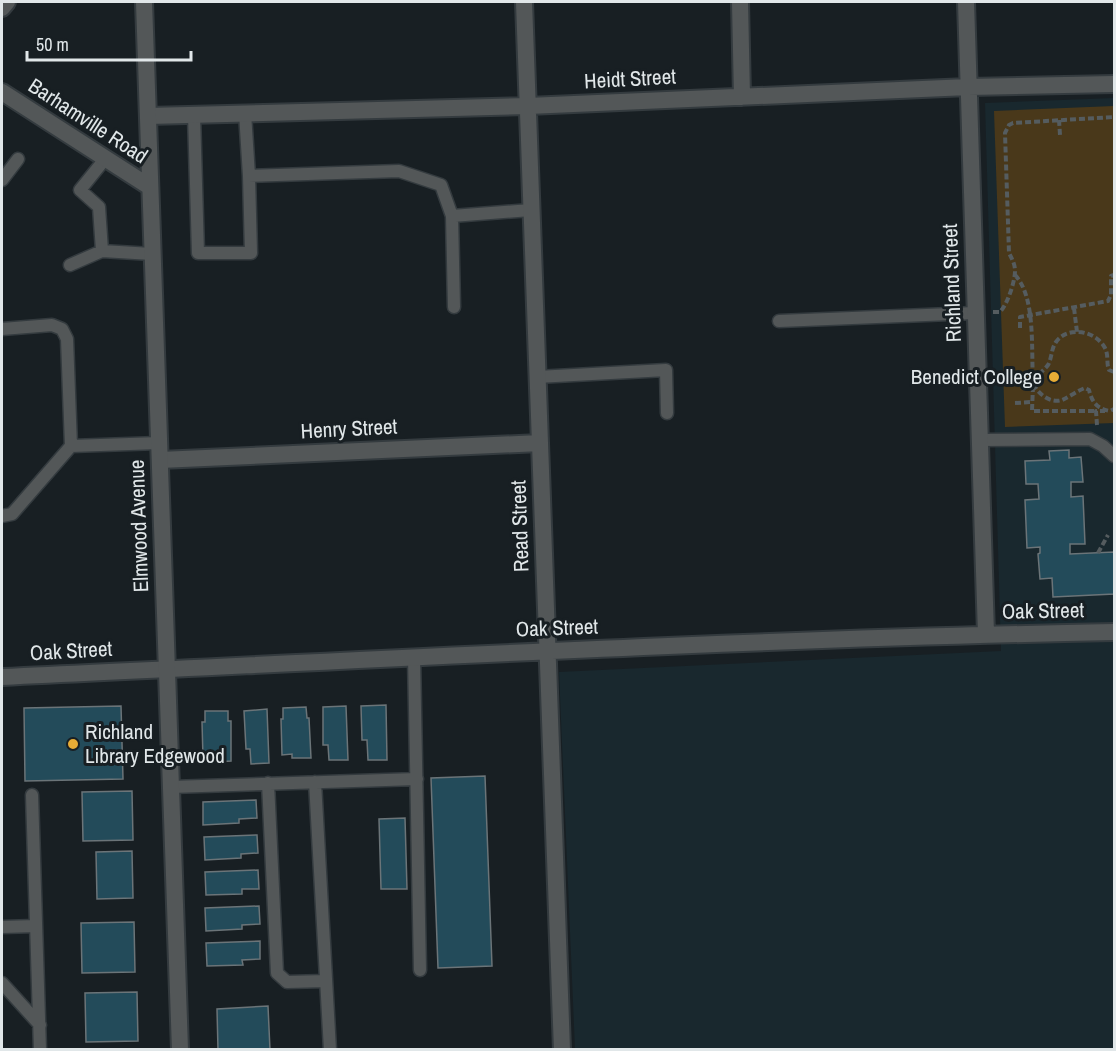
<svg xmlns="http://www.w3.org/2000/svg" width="1116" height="1051" font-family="'Archivo Narrow',sans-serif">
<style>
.built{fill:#19282e}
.green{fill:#49381a}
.building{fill:#234b5a;stroke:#6b7478;stroke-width:1.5}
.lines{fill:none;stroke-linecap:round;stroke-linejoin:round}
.service-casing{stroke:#343b3f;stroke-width:15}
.minor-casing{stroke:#343b3f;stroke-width:20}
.tertiary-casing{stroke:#343b3f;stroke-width:20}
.path{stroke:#555c5f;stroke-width:4;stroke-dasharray:6 3;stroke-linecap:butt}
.service{stroke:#535758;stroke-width:12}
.minor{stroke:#535758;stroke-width:16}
.tertiary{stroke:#535758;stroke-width:16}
.poi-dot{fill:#e7ac36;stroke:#181f23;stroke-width:2}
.labels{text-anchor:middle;stroke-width:6;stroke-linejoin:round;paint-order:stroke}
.street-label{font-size:21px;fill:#e1e7e9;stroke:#181f23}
.poi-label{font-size:21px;fill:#e1e7e9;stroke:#181f23;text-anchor:end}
</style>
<rect width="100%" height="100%" fill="#181f23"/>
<path class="built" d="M 1114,98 L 1114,1049 L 575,1049 L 559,672 L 1001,651 L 985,103 Z"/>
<path class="green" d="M 1114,106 L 1114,423 L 1005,427 L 994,111 Z"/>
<path class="building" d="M 1069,450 L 1069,458 L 1081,457 L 1083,482 L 1071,482 L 1071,497 L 1083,496 L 1085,544 L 1070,544 L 1070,554 L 1114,552 L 1114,594 L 1053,597 L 1052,578 L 1040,579 L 1038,554 L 1040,553 L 1040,547 L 1027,548 L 1025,500 L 1039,499 L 1038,484 L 1026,484 L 1025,461 L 1050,460 L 1049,451 Z
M 386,705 L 387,760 L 368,760 L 367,740 L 362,740 L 361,706 Z
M 121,706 L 123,779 L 25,781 L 24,708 Z
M 346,706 L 348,760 L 329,760 L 328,745 L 323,745 L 323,707 Z
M 306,707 L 307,718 L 309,718 L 311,758 L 292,758 L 292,754 L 282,755 L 281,719 L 283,719 L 283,708 Z
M 267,709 L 269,763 L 251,764 L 250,749 L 246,749 L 244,711 Z
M 205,711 L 228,711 L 228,721 L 231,721 L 231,761 L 214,762 L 214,757 L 203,758 L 202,722 L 205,722 Z
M 485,776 L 492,966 L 438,968 L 431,778 Z
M 132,791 L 133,840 L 83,841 L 82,792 Z
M 256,800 L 257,818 L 239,819 L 239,823 L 203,825 L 203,802 Z
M 405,818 L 407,889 L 381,889 L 379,819 Z
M 257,835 L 258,853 L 241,854 L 241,858 L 205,860 L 204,837 Z
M 132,851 L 133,898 L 97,899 L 96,852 Z
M 258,870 L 259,889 L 242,889 L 242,894 L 206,895 L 205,872 Z
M 259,906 L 260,924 L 242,925 L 242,929 L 206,931 L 205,908 Z
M 134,922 L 135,972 L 82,973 L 81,923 Z
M 260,941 L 260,959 L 242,960 L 243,965 L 207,966 L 206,943 Z
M 137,992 L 138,1041 L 86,1042 L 85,993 Z
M 268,1006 L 270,1050 L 218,1050 L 217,1009 Z"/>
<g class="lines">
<defs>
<path id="service" d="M 194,115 L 198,253 L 251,253 L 249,176 L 245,113
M 105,159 L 80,190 L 99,207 L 102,251 L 152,254
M 249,176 L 399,171 L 441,185 L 452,216
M 2,180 L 18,159
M 70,265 L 102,251
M 454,307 L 452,216 L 531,210
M 779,321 L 975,313
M 2,329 L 52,325 L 62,329 L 67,339 L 71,446 L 159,443
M 537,377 L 666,370 L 667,413
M 979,440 L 1090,439 L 1103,446 L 1114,456
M 2,516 L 12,514 L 71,446
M 414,657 L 420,970
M 315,782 L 330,1050
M 268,783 L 277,973 L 287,982 L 326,981
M 171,787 L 417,779
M 32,795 L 40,1050
M 2,927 L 36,926
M 2,983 L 40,1025"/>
<path id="minor" d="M 524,2 L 562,1050
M 740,2 L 742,97
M 966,2 L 986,634
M 2,8 L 7,2
M 148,116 L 528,106 L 968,87 L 1114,84
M 160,460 L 540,443
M 2,677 C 372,660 743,639 1114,632"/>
<path id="tertiary" d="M 144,2 L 180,1050
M 2,92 L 150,187"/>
</defs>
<use href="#service" class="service-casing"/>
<use href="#minor" class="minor-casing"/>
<use href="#tertiary" class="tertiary-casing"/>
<path class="path" d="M 1059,120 L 1060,135
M 1015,275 C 1036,297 1031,350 1033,379
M 1074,308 L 1077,332
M 993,312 L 1000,312 C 1007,305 1015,282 1015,271 C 1015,264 1012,259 1009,253 L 1005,133 L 1009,125 L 1013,123 L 1114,117
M 1020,328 L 1020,317 L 1108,301 L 1111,295 L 1111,276 L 1114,275
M 1114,372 L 1109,370 C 1106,363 1109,356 1105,348 C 1096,331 1068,325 1056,342 C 1051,349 1052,358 1048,365 C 1043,372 1036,374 1033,383 C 1037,393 1050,404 1062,400 C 1069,397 1077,391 1085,388 L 1089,390 C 1092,402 1097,409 1110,411 L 1114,409
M 1033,386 L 1032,411 L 1096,411
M 1015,403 L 1032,402
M 1097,425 L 1096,411 L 1105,411
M 1098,553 L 1108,535"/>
<use href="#service" class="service"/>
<use href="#minor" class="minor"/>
<use href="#tertiary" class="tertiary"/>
</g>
<g class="poi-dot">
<circle cx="1054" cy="377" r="6"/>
<circle cx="73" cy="744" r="6"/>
</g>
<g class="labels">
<g class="street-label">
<text transform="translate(630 79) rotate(-3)" y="7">Heidt Street</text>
<text transform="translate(88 121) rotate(33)" y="7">Barhamville Road</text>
<text transform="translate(952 283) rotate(-92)" y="7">Richland Street</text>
<text transform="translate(349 429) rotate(-3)" y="7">Henry Street</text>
<text transform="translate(139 526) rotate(-92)" y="7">Elmwood Avenue</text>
<text transform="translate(520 526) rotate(-92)" y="7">Read Street</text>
<text transform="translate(1043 611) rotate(-1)" y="7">Oak Street</text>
<text transform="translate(557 628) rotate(-2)" y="7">Oak Street</text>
<text transform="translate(71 651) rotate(-3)" y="7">Oak Street</text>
</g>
<g class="poi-label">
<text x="1042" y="384">Benedict College</text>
<text x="85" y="739" text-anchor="start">Richland<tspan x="85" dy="24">Library Edgewood</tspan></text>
</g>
</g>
<rect width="1116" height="1051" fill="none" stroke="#e1e7e9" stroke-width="6"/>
<path d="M27 51v9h164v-9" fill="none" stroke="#e1e7e9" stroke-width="3"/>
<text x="36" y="51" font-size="18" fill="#e1e7e9" stroke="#181f23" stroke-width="4.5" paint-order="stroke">50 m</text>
</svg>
